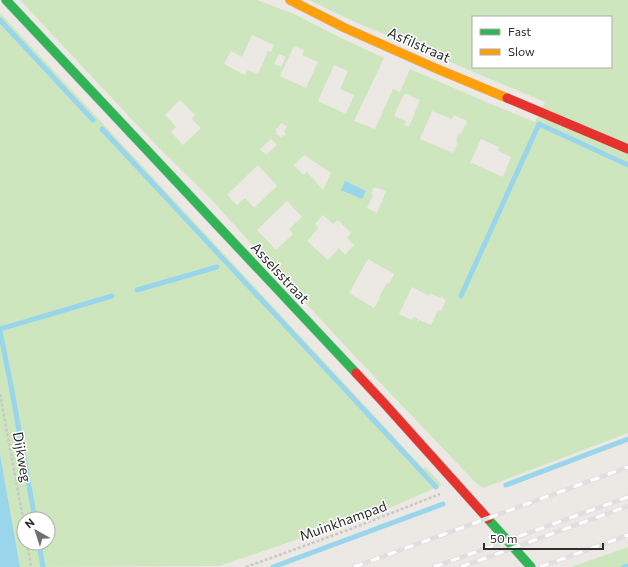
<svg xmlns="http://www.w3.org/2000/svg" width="628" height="567" font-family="Commissioner,sans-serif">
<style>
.green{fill:#cee6be;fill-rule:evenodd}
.water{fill:#99d6ec}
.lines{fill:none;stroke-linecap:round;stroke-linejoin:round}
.stream{stroke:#99d6ec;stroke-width:5}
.fast-casing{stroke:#c5c4c5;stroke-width:10}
.slow-casing{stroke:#c5c4c5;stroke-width:10}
.jam-casing{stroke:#c5c4c5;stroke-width:10}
.path{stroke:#c9c9c8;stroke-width:2.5;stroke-dasharray:3 2;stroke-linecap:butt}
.fast{stroke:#30b455;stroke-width:9}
.slow{stroke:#ff9f0a;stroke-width:9}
.jam{stroke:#e5322d;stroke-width:9}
.rail-casing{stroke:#dfdfe1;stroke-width:4.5}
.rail{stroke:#fff;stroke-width:3;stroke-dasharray:9;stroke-linecap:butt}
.labels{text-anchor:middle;stroke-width:3;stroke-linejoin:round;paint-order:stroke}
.street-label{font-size:14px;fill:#2e2e2e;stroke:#fff}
</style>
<rect width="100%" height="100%" fill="#ece8e4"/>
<path class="green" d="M 20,0 L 257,0 L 294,14 L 339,37 L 384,58 L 354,121 L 375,129 L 393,89 L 400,92 L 410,69 L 486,102 L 535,122 L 545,102 L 353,21 L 309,0 L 628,0 L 628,433 L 483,488 L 475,482 L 351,352 L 283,279 L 210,198 L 155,144 ZM 473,17 L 611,17 L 611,67 L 473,67 ZM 252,35 L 274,45 L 271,52 L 268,51 L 258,74 L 248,70 L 245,75 L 224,64 L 231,51 L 242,57 ZM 294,46 L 304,50 L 302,55 L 318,62 L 306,88 L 280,76 ZM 279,54 L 286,57 L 281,67 L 274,64 ZM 334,65 L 348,71 L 340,89 L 354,95 L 346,114 L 318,101 ZM 404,94 L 406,94 L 420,100 L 409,127 L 404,125 L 406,121 L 394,116 ZM 180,100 L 195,115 L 192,119 L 201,128 L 183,145 L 171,132 L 176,127 L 165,115 ZM 432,111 L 452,119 L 454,115 L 467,121 L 461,134 L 459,133 L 456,141 L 458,142 L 453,153 L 420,139 ZM 281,123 L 287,126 L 284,132 L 286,133 L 285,136 L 283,135 L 282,138 L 276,134 L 277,131 L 275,130 L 277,128 L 278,128 ZM 271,139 L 277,145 L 266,155 L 260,149 ZM 481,139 L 499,147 L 498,151 L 511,157 L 503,177 L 472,163 L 471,164 L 470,163 ZM 304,155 L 331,173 L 323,190 L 307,172 L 303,175 L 294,165 ZM 258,165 L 277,186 L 254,208 L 245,198 L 237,205 L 227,195 ZM 374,187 L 386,191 L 377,213 L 367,208 L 373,195 L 371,194 ZM 287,201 L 302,217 L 289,229 L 293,234 L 276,250 L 257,230 ZM 323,215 L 333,224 L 338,220 L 351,233 L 347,238 L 354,245 L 345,255 L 339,248 L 328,260 L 307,241 L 318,228 L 315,224 ZM 368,259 L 394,274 L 389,284 L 387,283 L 379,297 L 380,298 L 374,308 L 349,293 ZM 412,287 L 429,296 L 430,293 L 440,298 L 441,297 L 446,300 L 441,311 L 438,310 L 431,325 L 419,320 L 418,322 L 417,321 L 418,319 L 414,317 L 412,320 L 399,314 Z
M 0,13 L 423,468 L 425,467 L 442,485 L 387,509 L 219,566 L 20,567 L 0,454 ZM 24,519 L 48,519 L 48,543 L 24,543 Z
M 628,547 L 628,567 L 571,567 Z"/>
<path class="water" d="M 345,181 L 366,191 L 362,199 L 341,190 Z
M 0,454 L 20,567 L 0,567 Z"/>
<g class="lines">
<path class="stream" d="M 0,20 L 93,120
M 102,129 L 436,487
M 137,290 L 217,267
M 461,296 L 539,124 L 628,165
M 0,329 L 112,296
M 0,331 L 12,391 L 35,519
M 506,485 L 628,439
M 39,543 L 43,567
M 273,567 L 443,504
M 624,567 L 628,566"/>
<defs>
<path id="fast" d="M 6,0 L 356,373
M 488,519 L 531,567"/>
<path id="slow" d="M 290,0 L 345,28 L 435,68 L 507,98"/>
<path id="jam" d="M 507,98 L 628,149
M 356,373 L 383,402 L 488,519"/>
</defs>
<use href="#fast" class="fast-casing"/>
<use href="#slow" class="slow-casing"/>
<use href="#jam" class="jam-casing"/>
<path class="path" d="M 0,394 L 24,524
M 27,543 L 31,567
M 246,567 L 348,530 L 440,494"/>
<use href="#fast" class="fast"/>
<use href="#slow" class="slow"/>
<use href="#jam" class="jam"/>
<defs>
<path id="rail" d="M 354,567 L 628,467
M 434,567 L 628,497
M 461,567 L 628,506
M 540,567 L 628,535"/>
</defs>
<use href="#rail" class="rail-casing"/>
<use href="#rail" class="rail"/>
</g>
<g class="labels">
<g class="street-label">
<text transform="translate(419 45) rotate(24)" y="5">Asfilstraat</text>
<text transform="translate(280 273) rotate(47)" y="5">Asselsstraat</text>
<text transform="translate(22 457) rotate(80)" y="5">Dijkweg</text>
<text transform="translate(343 521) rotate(-20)" y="5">Muinkhampad</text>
</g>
</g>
<rect x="472" y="16" width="140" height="52" fill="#ffffff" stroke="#ababab"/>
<rect x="480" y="29" width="20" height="6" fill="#30b455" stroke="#ababab"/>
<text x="508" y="36" font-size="12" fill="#2e2e2e">Fast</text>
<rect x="480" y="49" width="20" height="6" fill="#ff9f0a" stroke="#ababab"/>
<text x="508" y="56" font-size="12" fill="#2e2e2e">Slow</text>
<g transform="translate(36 531) rotate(321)"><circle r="19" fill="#ffffff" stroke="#ababab"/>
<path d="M0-3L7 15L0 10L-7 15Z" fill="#706f6e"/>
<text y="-6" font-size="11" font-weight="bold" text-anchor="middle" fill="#2e2e2e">N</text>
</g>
<path d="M484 543v6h119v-6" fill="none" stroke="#2e2e2e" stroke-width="2"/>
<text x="490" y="543" font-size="12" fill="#2e2e2e" stroke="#ffffff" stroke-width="3" paint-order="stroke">50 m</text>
</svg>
